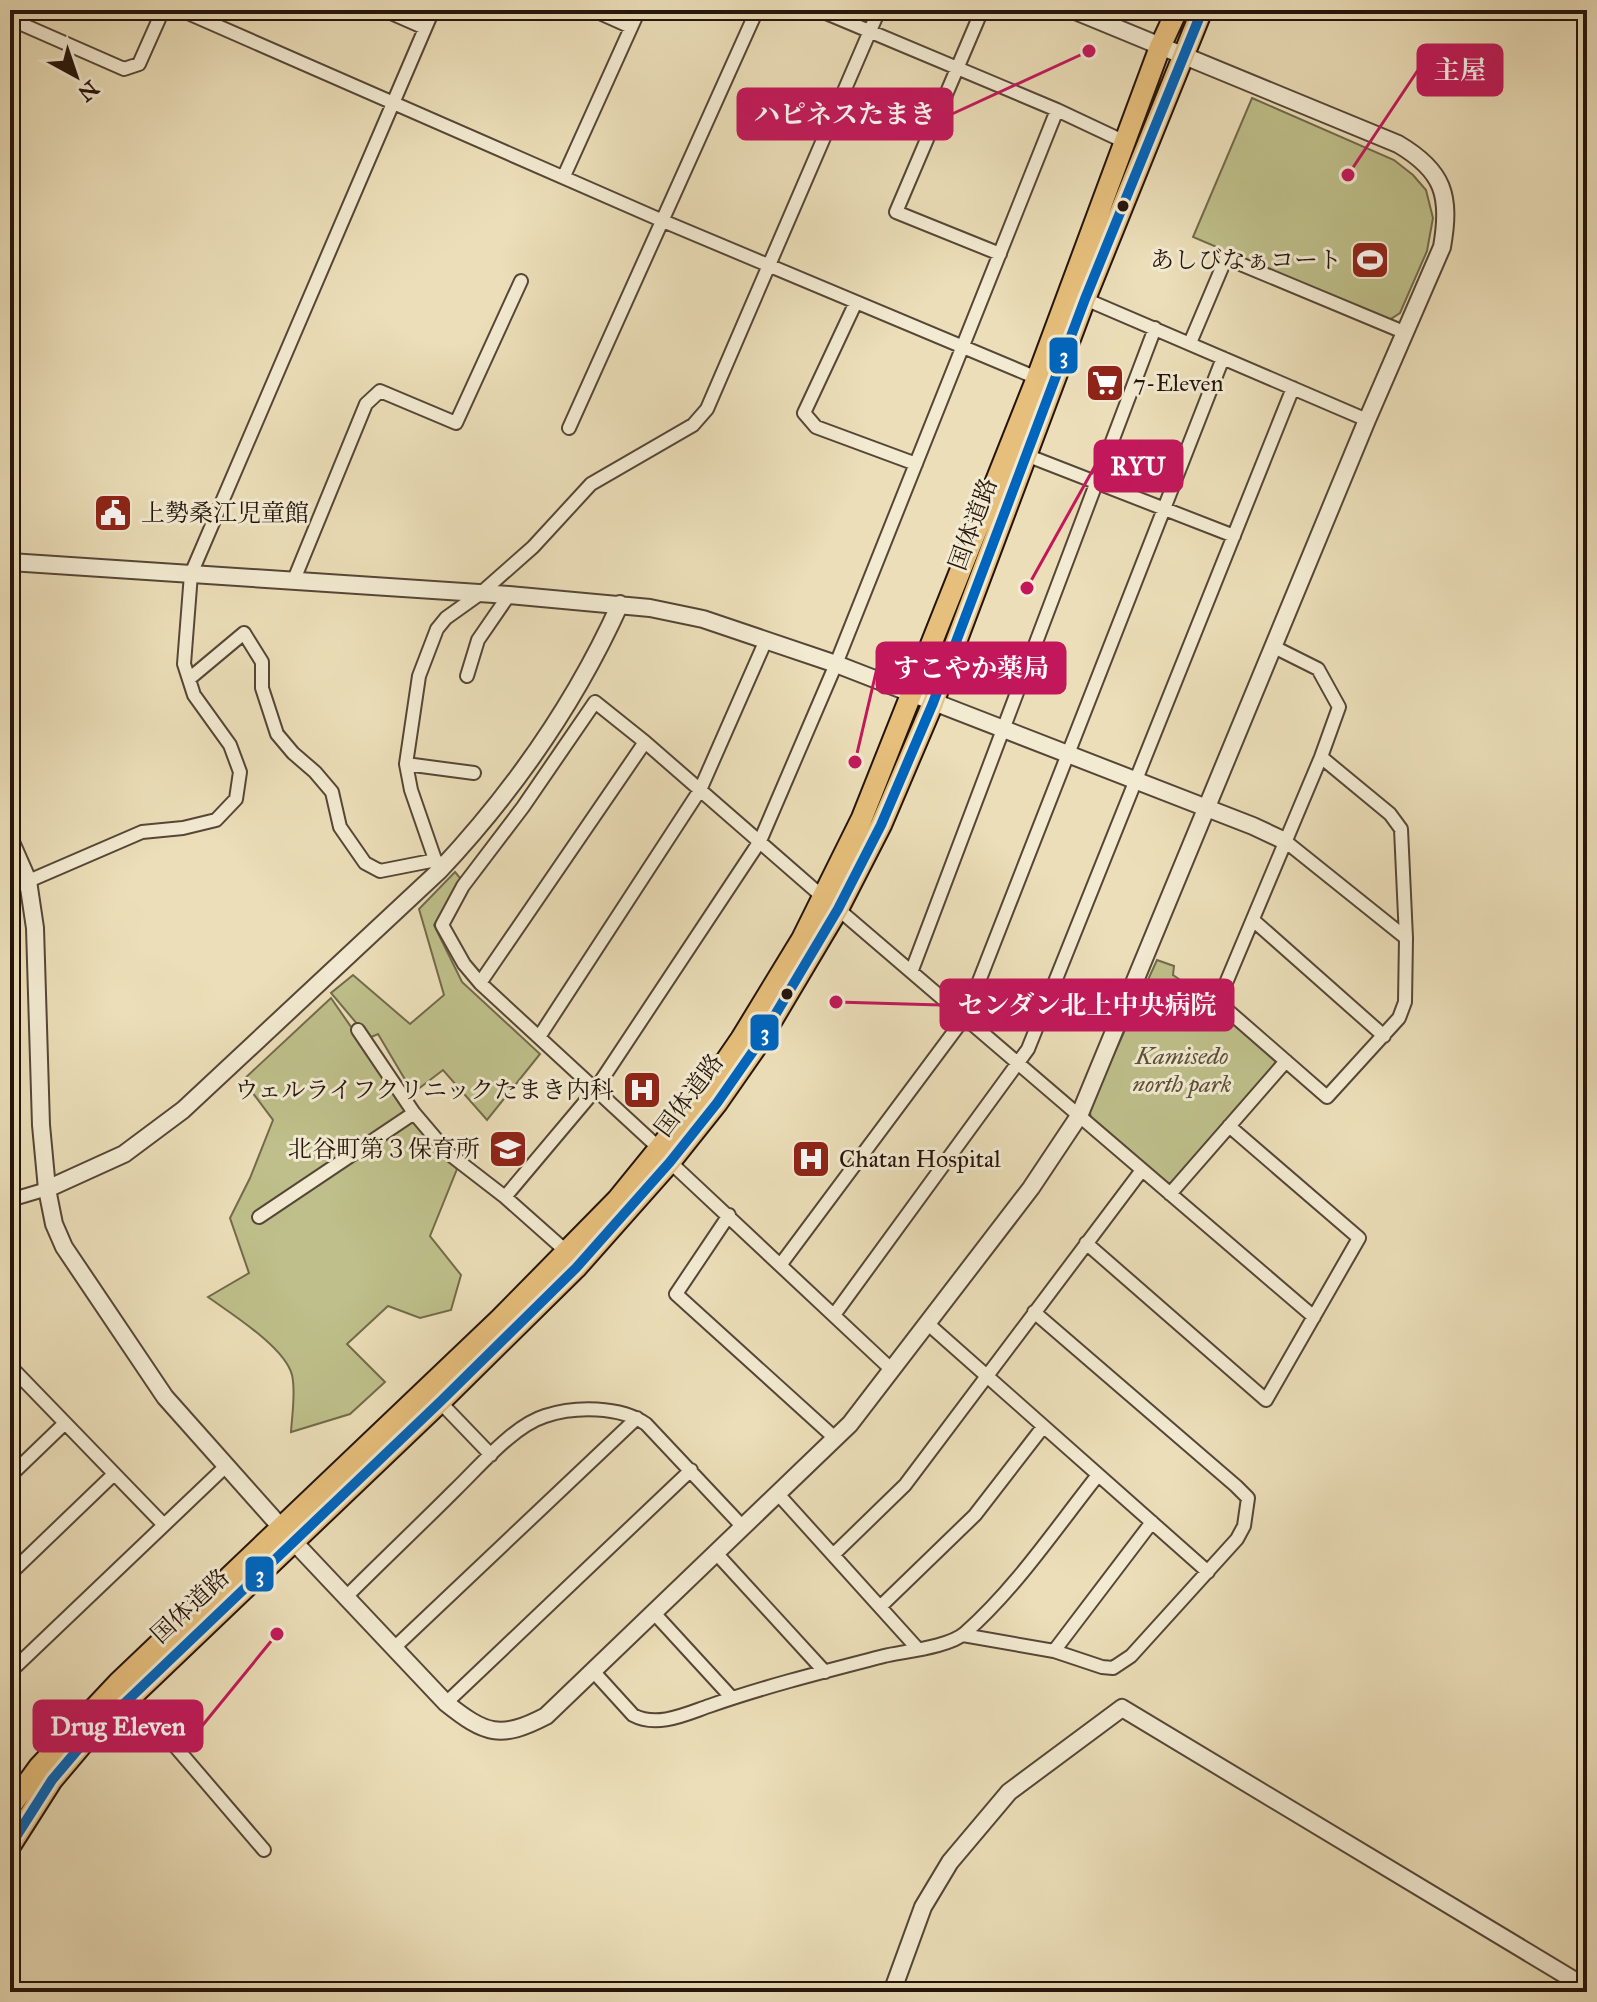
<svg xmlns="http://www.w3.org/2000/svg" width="1597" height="2002" font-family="'IM FELL Great Primer','Noto Serif JP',serif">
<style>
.green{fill:#bebf8a;stroke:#726a4b;stroke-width:2}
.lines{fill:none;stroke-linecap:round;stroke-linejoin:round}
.minor-casing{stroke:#564637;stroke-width:16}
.tertiary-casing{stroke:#564637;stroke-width:20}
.primary-casing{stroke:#25140c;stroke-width:24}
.minor{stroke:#f2ead1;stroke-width:12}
.tertiary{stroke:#f2ead1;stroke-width:16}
.primary{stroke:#e6bf7c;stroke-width:20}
.bus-1-casing{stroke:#f2ead1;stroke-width:16}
.bus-1{stroke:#0065bd;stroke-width:10}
.bus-dot{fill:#25140c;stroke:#f2ead1;stroke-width:3}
.labels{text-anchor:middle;stroke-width:6;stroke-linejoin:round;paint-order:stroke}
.poi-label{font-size:24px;fill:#25140c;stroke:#f2ead1;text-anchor:end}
.street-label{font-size:24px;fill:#25140c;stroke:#f2ead1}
.park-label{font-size:24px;font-style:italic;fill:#5b5038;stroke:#f2ead1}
.leader{fill:none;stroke:#c2185b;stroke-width:3}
.callout-dot{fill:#c2185b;stroke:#f2ead1;stroke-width:3}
.callout{fill:#c2185b;stroke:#c2185b;stroke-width:3}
.callout-label{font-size:26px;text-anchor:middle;font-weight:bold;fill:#fff}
.line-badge{stroke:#f2ead1;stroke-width:3}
.badge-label{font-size:22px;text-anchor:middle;font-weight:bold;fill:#fff}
</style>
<rect width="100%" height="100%" fill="#ebdeb8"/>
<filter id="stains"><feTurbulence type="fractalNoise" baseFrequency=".0025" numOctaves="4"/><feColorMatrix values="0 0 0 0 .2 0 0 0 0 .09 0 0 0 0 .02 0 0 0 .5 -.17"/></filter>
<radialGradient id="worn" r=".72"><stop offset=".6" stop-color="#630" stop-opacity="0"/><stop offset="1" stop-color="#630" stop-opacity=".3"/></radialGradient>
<path class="green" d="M 1252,98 L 1394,160 L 1413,175 L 1426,190 L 1433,218 L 1427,251 L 1400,313 L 1389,320 L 1193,237 Z
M 455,872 L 461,879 L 434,925 L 462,982 L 540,1054 L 487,1120 L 443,1070 L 413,1093 L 378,1034 L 369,1038 L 331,993 L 353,975 L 410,1024 L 444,995 L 419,909 Z
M 1157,960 L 1174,966 L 1173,975 L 1214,1003 L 1281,1061 L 1169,1189 L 1092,1121 L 1089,1109 Z
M 331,998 L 433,1145 L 457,1169 L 430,1236 L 461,1275 L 451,1310 L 420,1318 L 388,1306 L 347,1344 L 385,1382 L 350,1414 L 291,1432 C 292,1415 296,1392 292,1375 C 285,1347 230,1313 208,1297 L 249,1273 L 230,1218 L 250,1178 L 273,1120 L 243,1080 Z"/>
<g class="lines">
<defs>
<path id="minor" d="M 181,10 L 663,221 L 1037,378
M 384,10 L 425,28
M 593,10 L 631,27
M 819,10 L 1057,110 L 1125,142
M 982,10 L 896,212 L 1000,254
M 10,19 L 124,69 L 139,64 L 163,10
M 564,176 L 639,10
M 1085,299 L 1367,420
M 856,302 L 804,413 L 816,427 L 916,464
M 1190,343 L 1226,258 L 1406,333
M 569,428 L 757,10
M 1026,455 L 1234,536
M 293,582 L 366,404 L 380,391 L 456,423 L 521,281
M 1274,647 L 1318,669 L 1339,707 L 1321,757 L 1218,1002 L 1327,1097 L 1399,1018 L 1405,1002 L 1406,938 L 1401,829 L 1390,814 L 1321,757
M 467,676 L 478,640 L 509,595
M 189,679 L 244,633 L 262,662 L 262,688 L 277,734 L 293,753 L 315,772 L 332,792 L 340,827 L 365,863 L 380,871 L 436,860
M 406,764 L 474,773
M 1285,841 L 1406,938
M 439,871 L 411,790 L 406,764 L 419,676 L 437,629 L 446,618 L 481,593 L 533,547 L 591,484 L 693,425 L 707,409 L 879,10
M 10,889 L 142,832 L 183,828 L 216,820 L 236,799 L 240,772 L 230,745 L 194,695 L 184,664 L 191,574 L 433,10
M 838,909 L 1314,1317
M 1253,920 L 1384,1036
M 912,970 L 1155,328
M 480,983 L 645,742
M 358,1030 L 414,1113 L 448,1153 L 505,1197 L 567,1252
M 539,1037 L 700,790 L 766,640
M 660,1149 L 480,983 L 464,964 L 442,925 L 463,886 L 523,807 L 595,702 L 645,742 L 824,898
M 670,1162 L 892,1370
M 1170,1194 L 1286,1061
M 505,1197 L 595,1090 L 760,841 L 836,664 L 1057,110
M 10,1200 L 47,1189
M 729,1215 L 676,1294 L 836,1439
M 259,1217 L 414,1113
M 1086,1243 L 1266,1400 L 1359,1238 L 1229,1126
M 781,1264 L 965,1017 L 1223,358
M 834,1315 L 1028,1049 L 1293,388
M 927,1323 L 1208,1572
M 10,1366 L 164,1525
M 440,1402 L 491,1455
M 10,1476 L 64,1424
M 778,1494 L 917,1648
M 716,1553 L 825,1672
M 833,1555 L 905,1485 L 1142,1170
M 10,1574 L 114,1474
M 346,1597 C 382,1561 419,1526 455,1490 C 479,1467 513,1426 545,1416 C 575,1406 620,1406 646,1424 L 743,1527
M 880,1607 L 975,1515 L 1043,1427
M 654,1613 L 732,1698
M 963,1635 L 1054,1651 L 1102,1667 L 1113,1668 L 1131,1656 L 1237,1539 L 1244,1526 L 1248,1498 L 1236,1486 L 1034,1312
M 394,1648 L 637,1418
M 1054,1651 L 1152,1522
M 593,1671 L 633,1715 C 657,1728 686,1714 709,1706 C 766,1686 826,1671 884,1656 C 906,1651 949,1647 965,1633 C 1016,1588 1056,1528 1098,1475
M 10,1672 L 226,1466
M 132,1696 L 264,1850
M 446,1703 L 691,1470"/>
<path id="tertiary" d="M 10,562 L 509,595 L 650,608 L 703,619 L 836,664 L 1253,826 L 1285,841
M 10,840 L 28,881 L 35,928 L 41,1125 L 47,1189 L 54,1224 L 64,1247 L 165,1397 L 295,1543 L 446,1703 C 485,1734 500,1740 546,1716 L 850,1424 L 1031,1188 L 1079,1116 L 1367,420 L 1442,247 C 1451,196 1444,171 1398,144 L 1073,10
M 47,1189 L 124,1154 L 183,1110 L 439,871 C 514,791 575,704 620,604
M 892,1992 L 923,1907 L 950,1862 L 1009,1792 L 1122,1708 L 1587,1988"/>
<path id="primary" d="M 10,1807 L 39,1767 L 118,1683 L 500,1319 L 617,1200 L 704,1093 L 741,1039 L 802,939 L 862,818 L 1037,378 L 1160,47 L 1177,10
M 10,1846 L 52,1780 L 85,1741 L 440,1402 L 576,1268 L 670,1162 L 717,1103 L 756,1047 L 838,909 L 881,825 L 933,703 L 1085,299 L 1202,10"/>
</defs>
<use href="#minor" class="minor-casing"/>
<use href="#tertiary" class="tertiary-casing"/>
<use href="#primary" class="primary-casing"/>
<use href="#minor" class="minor"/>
<use href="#tertiary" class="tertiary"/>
<use href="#primary" class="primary"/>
<defs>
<path id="bus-1" d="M 10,1846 L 52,1780 L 85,1741 L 440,1402 L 576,1268 L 670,1162 L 717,1103 L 756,1047 L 838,909 L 881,825 L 933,703 L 1085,299 L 1202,11"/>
</defs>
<use href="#bus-1" class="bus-1-casing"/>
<use href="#bus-1" class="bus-1"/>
</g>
<defs>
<symbol id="stadium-square" viewBox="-11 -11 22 22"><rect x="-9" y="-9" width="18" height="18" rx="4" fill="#8f2418" stroke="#f2ead1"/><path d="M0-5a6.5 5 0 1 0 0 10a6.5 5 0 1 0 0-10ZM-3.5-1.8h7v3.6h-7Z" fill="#fff"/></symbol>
<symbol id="supermarket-square" viewBox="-11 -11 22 22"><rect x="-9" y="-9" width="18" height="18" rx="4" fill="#8f2418" stroke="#f2ead1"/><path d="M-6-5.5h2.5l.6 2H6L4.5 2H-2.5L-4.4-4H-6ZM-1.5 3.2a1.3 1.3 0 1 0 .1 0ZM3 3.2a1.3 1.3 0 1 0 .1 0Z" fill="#fff"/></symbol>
<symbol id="civic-square" viewBox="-11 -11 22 22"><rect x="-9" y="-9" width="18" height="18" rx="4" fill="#8f2418" stroke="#f2ead1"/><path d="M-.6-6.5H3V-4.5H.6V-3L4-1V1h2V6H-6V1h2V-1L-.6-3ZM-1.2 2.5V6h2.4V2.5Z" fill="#fff"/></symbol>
<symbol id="hospital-square" viewBox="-11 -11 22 22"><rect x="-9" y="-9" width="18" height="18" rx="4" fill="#8f2418" stroke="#f2ead1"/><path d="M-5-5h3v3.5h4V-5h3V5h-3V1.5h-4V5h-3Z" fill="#fff"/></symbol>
<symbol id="school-square" viewBox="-11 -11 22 22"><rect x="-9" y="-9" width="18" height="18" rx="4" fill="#8f2418" stroke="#f2ead1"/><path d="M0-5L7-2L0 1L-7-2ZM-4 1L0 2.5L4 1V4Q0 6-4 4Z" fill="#fff"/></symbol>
</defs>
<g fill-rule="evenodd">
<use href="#stadium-square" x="1348" y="238" width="44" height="44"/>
<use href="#supermarket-square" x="1083" y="361" width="44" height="44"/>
<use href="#civic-square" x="91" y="491" width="44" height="44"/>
<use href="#hospital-square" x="620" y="1068" width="44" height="44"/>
<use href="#school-square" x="486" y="1127" width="44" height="44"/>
<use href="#hospital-square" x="789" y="1137" width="44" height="44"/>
</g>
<g class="bus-dot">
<circle cx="1123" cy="206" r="7"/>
<circle cx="787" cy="994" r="7"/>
</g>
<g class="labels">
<g class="poi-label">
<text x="1342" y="268">あしびなぁコート</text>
<text x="1133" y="391" text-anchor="start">7-Eleven</text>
<text x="141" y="521" text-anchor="start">上勢桑江児童館</text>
<text x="614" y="1098">ウェルライフクリニックたまき内科</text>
<text x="480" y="1157">北谷町第３保育所</text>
<text x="839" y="1167" text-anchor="start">Chatan Hospital</text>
</g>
<g class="street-label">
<text transform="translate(973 524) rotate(-70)" y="8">国体道路</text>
<text transform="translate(689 1095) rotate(-53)" y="8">国体道路</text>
<text transform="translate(190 1606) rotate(-43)" y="8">国体道路</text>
</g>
<g class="park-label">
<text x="1182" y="1064">Kamisedo<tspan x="1182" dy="28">north park</tspan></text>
</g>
</g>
<path class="leader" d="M1348 175L1418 70M1089 51L952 114M1027 588L1095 466M855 762L877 668M836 1002L941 1005M277 1634L202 1726"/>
<g class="callout-dot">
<circle cx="1348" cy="175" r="8"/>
<circle cx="1089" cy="51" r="8"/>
<circle cx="1027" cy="588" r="8"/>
<circle cx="855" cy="762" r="8"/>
<circle cx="836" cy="1002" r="8"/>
<circle cx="277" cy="1634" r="8"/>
</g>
<g class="callout">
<rect x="1418" y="45" width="84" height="50" rx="8"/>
<rect x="738" y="89" width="214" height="50" rx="8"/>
<rect x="1095" y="441" width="87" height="50" rx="8"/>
<rect x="877" y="643" width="188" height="50" rx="8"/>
<rect x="941" y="980" width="292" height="50" rx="8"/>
<rect x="34" y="1701" width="168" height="50" rx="8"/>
</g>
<g class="callout-label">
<text x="1460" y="79">主屋</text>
<text x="845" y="123">ハピネスたまき</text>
<text x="1138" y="475">RYU</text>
<text x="971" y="677">すこやか薬局</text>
<text x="1087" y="1014">センダン北上中央病院</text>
<text x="118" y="1735">Drug Eleven</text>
</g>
<g class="line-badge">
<rect x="1048" y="336" width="31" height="39" rx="8" fill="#0065bd"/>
<rect x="749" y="1013" width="31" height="39" rx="8" fill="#0065bd"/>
<rect x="244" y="1555" width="31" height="38" rx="8" fill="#0065bd"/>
</g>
<g class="badge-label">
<text x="1064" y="363">3</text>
<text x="765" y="1040">3</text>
<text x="260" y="1582">3</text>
</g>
<rect width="1597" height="2002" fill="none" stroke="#ebdeb8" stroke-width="40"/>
<rect x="12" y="12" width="1573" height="1978" fill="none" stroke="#25140c" stroke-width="4"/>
<rect x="20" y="20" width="1557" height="1962" fill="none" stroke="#25140c" stroke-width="2"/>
<g transform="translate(76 76) rotate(140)" stroke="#f2ead1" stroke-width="6" paint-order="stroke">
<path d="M0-6L14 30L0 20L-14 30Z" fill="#25140c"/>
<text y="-12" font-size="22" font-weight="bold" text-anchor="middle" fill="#25140c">N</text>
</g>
<rect width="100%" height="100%" filter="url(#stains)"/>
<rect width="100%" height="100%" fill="url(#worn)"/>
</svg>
